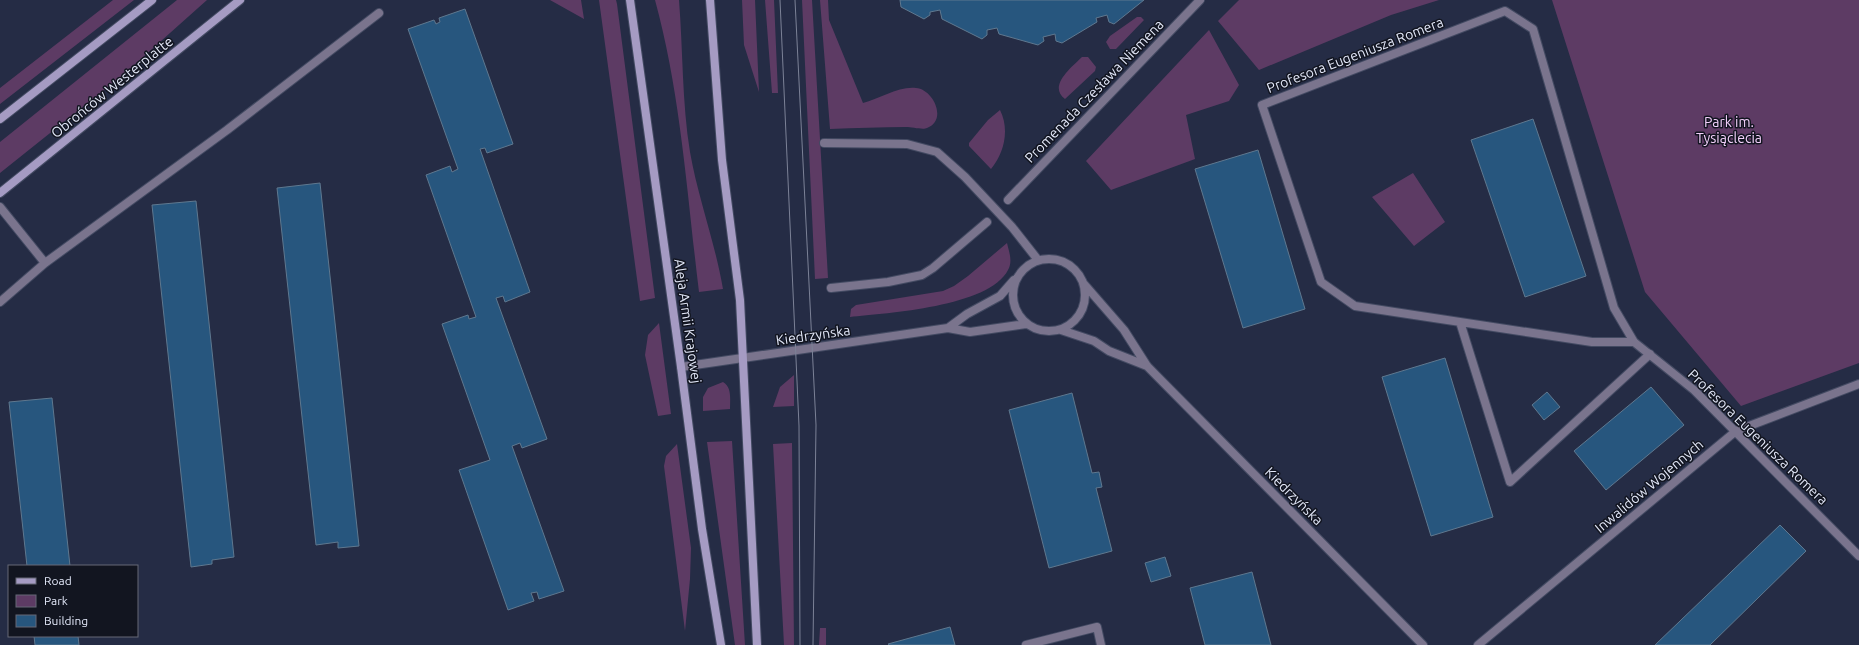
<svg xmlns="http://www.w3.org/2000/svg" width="1859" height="645" font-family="Ubuntu,sans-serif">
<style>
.green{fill:#5d3b64}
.building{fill:#27567e;stroke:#5f788f}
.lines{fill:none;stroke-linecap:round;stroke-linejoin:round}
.service-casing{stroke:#434a62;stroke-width:10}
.pedestrian-casing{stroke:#434a62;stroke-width:10}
.minor-casing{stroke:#434a62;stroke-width:10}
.tertiary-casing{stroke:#434a62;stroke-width:10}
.secondary-casing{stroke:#434a62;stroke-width:10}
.service{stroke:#7a748d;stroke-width:8}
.pedestrian{stroke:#7a748d;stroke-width:8}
.minor{stroke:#7a748d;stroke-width:8}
.tertiary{stroke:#7a748d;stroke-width:8}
.secondary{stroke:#a59bc3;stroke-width:8}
.tram{stroke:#7c8297;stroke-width:1}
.labels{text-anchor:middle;stroke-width:3;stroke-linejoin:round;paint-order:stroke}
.street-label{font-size:14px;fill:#e3e8f9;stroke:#121520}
.park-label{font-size:14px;fill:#f3d0fb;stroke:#121520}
</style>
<rect width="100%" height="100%" fill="#252c45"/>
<path class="green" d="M 113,0 L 134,0 L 0,104 L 0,88 Z
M 177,0 L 207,0 L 124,74 L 0,173 L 0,142 Z
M 550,0 L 581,0 L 584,19 Z
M 599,0 L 616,0 L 617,4 L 655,298 L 640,301 Z
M 655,0 L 679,0 C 683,50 682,103 690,152 C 698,198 715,242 723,289 L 699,292 C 687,195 681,95 655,0 Z
M 742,0 L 755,0 L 759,92 L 744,45 Z
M 765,0 L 774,0 L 778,93 L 772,93 Z
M 802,0 L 812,0 L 828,278 L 815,279 Z
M 820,0 L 828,0 L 829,20 L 863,103 C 879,99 899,86 916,88 C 933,89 948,120 927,128 C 923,130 912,127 906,127 C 881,127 855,128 830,129 Z
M 1239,0 L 1439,0 L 1391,15 L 1259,70 L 1218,21 Z
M 1552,0 L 1859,0 L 1859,363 L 1741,406 L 1645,292 Z
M 1137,17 L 1141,17 L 1144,20 L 1116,49 L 1110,49 L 1106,42 L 1110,36 Z
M 1209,30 L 1239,85 L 1229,101 L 1186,115 L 1195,159 L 1111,190 L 1086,161 Z
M 1082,57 L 1088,57 L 1096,67 L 1095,71 L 1065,99 C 1047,86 1073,66 1082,57 Z
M 1000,110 C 1010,130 1004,153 991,169 L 969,146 L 969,143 L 988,120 Z
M 1413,173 L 1445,222 L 1414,246 L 1372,197 Z
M 1007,243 C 1009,252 1013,261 1008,270 C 989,307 887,313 850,317 L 851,309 L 856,305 L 943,291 L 954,286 L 968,276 Z
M 659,323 L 671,414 L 658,416 L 645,355 L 648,335 Z
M 794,375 L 794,406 L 773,407 L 780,387 Z
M 723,382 C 732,387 730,399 730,409 L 703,411 L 703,397 L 708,388 Z
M 732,441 L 745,645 L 735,645 L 707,442 Z
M 792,443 L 794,645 L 784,645 L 773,444 Z
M 677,444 L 691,548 L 690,579 L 685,631 L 664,466 L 666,456 Z
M 820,628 L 826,628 L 826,645 L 819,645 Z"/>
<path class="building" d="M 900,0 L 1144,0 L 1114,24 L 1109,22 L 1107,15 L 1096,18 L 1097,22 L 1062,43 L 1056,41 L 1055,34 L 1043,37 L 1044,41 L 1038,45 L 999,34 L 997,28 L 987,30 L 987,35 L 982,39 L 942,19 L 940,10 L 930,12 L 930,15 L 924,19 L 901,7 Z
M 465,9 L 513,144 L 487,153 L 485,148 L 480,149 L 530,292 L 505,302 L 503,296 L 496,298 L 547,439 L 522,448 L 520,443 L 512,446 L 564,591 L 539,599 L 537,592 L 531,593 L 534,601 L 508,610 L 459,470 L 490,460 L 442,324 L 468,315 L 469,319 L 476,317 L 426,175 L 450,166 L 452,172 L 458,169 L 408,29 L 434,20 L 436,24 L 440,22 L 439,18 Z
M 1533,119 L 1586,276 L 1525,297 L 1471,140 Z
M 1258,150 L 1305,309 L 1243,328 L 1195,169 Z
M 320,183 L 359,546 L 338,548 L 338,542 L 316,545 L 277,188 Z
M 196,201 L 234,557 L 212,560 L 212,564 L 191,567 L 152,205 Z
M 1445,358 L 1493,517 L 1431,536 L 1382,377 Z
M 1651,387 L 1684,425 L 1606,490 L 1574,451 Z
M 1547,392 L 1560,407 L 1544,420 L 1532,405 Z
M 1072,393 L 1092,473 L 1099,472 L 1102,487 L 1096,488 L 1112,551 L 1049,568 L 1009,410 Z
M 52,398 L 70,566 L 27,566 L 9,402 Z
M 1780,525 L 1806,551 L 1710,645 L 1655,645 Z
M 1165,557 L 1171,576 L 1151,582 L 1145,563 Z
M 1252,572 L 1271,645 L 1205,645 L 1190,588 Z
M 950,627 L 955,645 L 889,645 L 888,644 Z
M 34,636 L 78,636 L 79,645 L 35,645 Z"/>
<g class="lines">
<defs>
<path id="service" d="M 824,143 L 907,144 L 937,152 L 965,177 L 1012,227 L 1038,260"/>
<path id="pedestrian" d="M 1008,200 L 1200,0
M 831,288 L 888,282 L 922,275 L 933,268 L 987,222"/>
<path id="minor" d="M 0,207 L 45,263
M 0,302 L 45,263 L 227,130 L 379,13
M 1460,322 L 1510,482 L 1650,354
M 1634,342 L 1592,342 L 1355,306 L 1321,282 L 1262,105 L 1505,11 L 1533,29 L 1614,308 L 1634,342 L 1694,390 L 1859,556
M 1026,645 L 1097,627 L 1101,645
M 1478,645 L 1736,431 L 1859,384"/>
<path id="tertiary" d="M1013 295a36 36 0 1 1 72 0a36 36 0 1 1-72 0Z
M 1084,284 L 1124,330 L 1147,366 L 1423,645
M 948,328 L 967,314 L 1000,296 L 1014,280
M 1061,330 L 1094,341 L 1109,351 L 1147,366
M 681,367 L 948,328 L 970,332 L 1026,324"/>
<path id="secondary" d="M 630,0 L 681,367 L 702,529 L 721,645
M 710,0 L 722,160 L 740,300 L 757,645
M 0,119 L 152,0
M 0,193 L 240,0"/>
</defs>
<use href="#service" class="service-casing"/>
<use href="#pedestrian" class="pedestrian-casing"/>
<use href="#minor" class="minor-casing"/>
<use href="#tertiary" class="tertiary-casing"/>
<use href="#secondary" class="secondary-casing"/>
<use href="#service" class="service"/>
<use href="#pedestrian" class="pedestrian"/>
<use href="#minor" class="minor"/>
<use href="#tertiary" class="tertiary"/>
<use href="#secondary" class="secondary"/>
<path class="tram" d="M 780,0 L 799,426 L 800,645
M 795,0 L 816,425 L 813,645"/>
</g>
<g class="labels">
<g class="street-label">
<text transform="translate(1355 55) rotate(-21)" y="5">Profesora Eugeniusza Romera</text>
<text transform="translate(112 87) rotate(-39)" y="5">Obrońców Westerplatte</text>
<text transform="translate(1094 91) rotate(-46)" y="5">Promenada Czesława Niemena</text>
<text transform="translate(688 321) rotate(82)" y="5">Aleja Armii Krajowej</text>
<text transform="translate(813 335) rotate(-8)" y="5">Kiedrzyńska</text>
<text transform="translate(1758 437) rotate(44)" y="5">Profesora Eugeniusza Romera</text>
<text transform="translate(1649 486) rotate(-40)" y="5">Inwalidów Wojennych</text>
<text transform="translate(1294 496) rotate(45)" y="5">Kiedrzyńska</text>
</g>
<g class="park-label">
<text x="1729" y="127">Park im.<tspan x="1729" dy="16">Tysiąclecia</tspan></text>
</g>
</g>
<rect x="8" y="565" width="130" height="72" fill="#121520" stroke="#666977"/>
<rect x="16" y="578" width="20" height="6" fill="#a59bc3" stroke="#666977"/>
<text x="44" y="585" font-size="12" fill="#e3e8f9">Road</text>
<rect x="16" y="595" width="20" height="12" fill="#5d3b64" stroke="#666977"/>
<text x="44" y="605" font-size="12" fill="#e3e8f9">Park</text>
<rect x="16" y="615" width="20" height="12" fill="#27567e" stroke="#666977"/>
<text x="44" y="625" font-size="12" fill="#e3e8f9">Building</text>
</svg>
